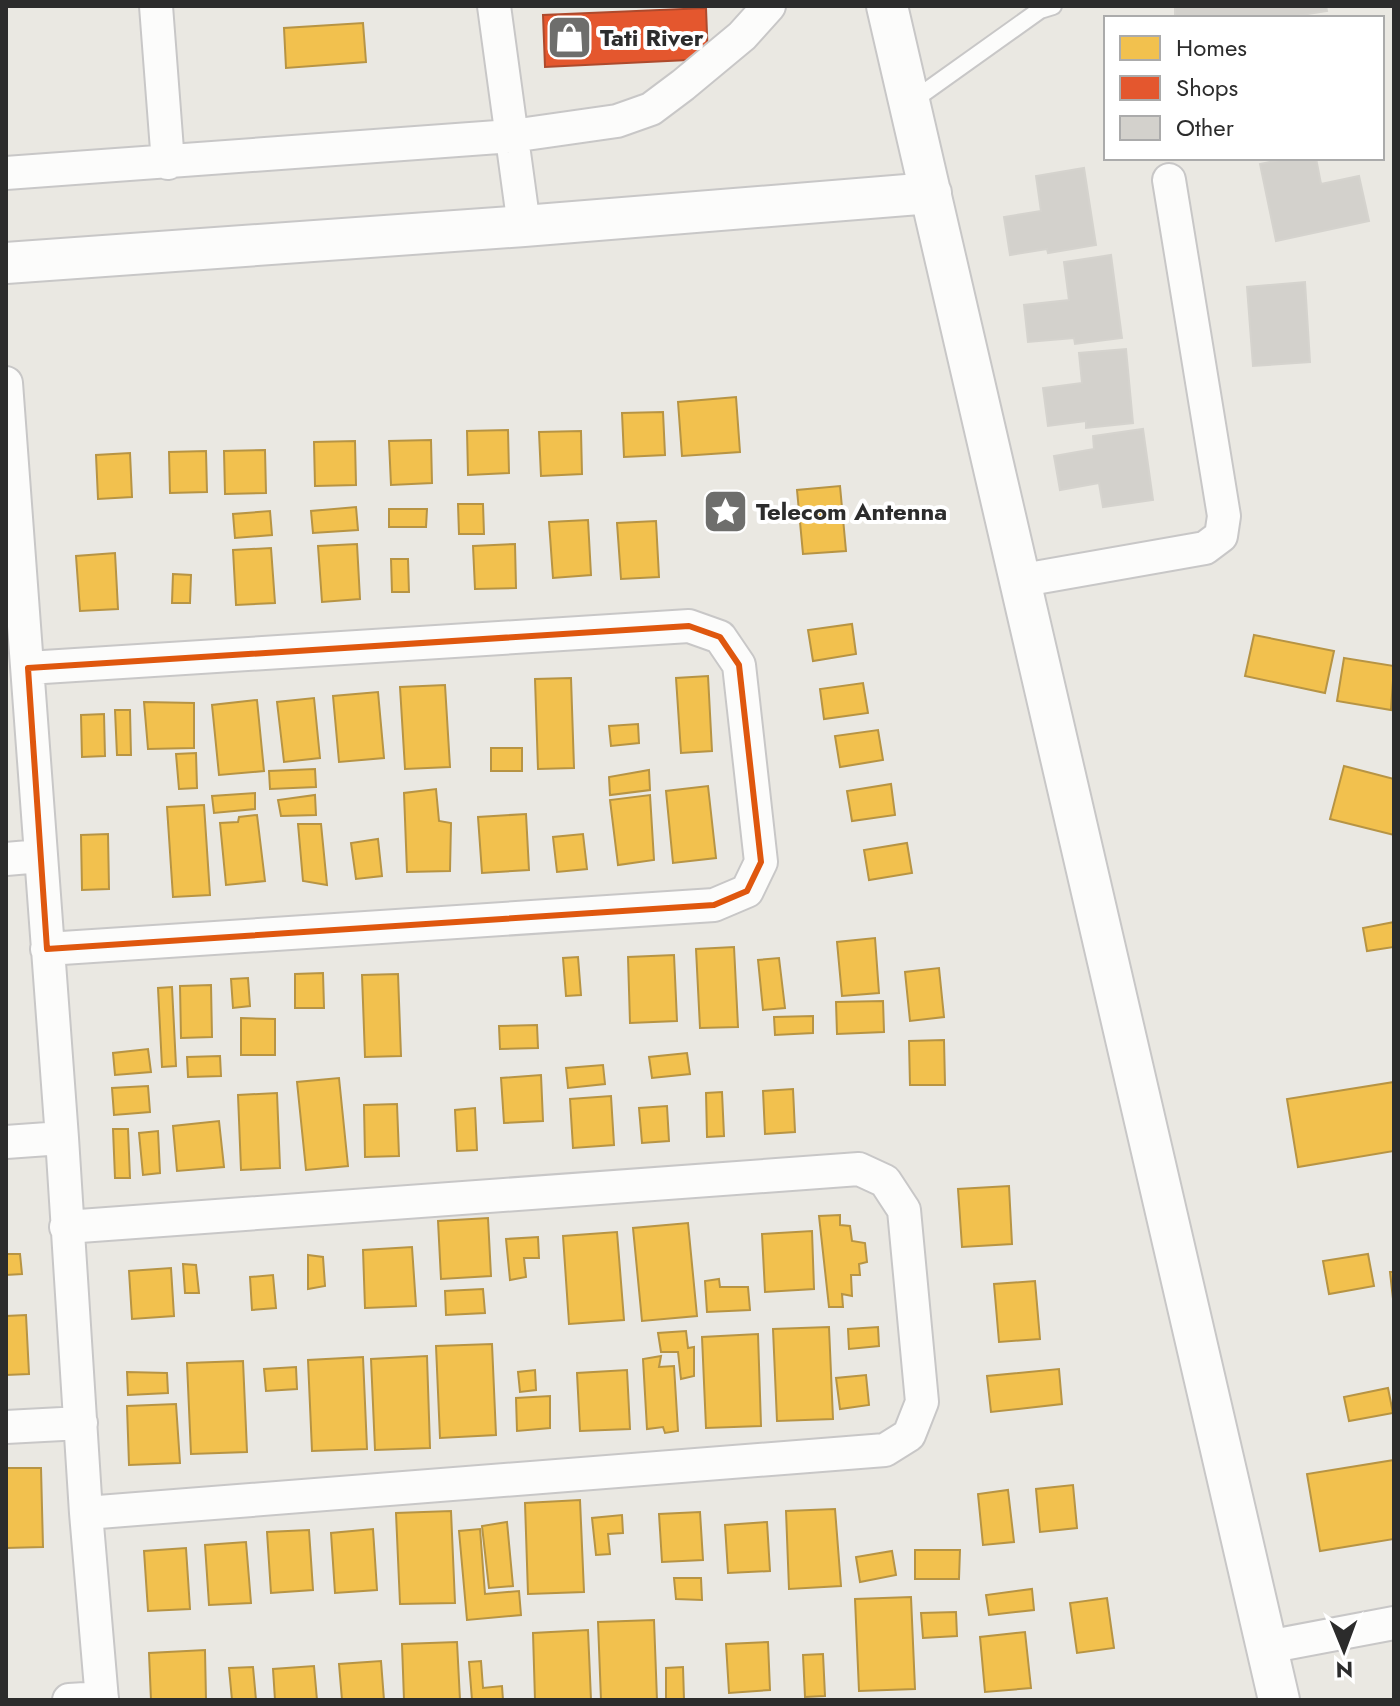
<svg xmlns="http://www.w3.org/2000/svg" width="1400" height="1706" font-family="Jost,sans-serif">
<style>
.homes{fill:#f2c14e;stroke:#b79444;stroke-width:2}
.shops{fill:#e4572e;stroke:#ad4a2d;stroke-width:2}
.building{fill:#d3d1cc;stroke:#d5d3ce;stroke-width:2}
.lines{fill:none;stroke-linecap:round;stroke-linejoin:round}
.service-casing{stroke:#c8c7c7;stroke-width:20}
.minor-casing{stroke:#c8c7c7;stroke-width:36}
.tertiary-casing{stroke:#c8c7c7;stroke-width:44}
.service{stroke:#fcfcfb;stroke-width:16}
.minor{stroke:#fcfcfb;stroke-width:32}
.tertiary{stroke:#fcfcfb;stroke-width:40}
.marked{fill:none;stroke:#df570e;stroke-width:6;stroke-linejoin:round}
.labels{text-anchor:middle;stroke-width:8;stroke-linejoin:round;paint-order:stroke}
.poi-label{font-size:24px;font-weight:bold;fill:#2c2c2c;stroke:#fff;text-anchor:start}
</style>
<rect width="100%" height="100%" fill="#eae8e2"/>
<path class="homes" d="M 363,23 L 366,62 L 286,68 L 284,28 Z
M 736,397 L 740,452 L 682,456 L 678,402 Z
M 663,412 L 665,455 L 624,457 L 622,413 Z
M 508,430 L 509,473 L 468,475 L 467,431 Z
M 581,431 L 582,474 L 541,476 L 539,432 Z
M 431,440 L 432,483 L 391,485 L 389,441 Z
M 355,441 L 356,485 L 315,486 L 314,442 Z
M 265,450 L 266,493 L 225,494 L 224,451 Z
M 206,451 L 207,492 L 170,493 L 169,452 Z
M 130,453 L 132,497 L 98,499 L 96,455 Z
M 840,486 L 846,551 L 803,554 L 797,490 Z
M 458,504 L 483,504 L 484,534 L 459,534 Z
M 356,507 L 358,530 L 313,533 L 311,511 Z
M 389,509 L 427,509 L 426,527 L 389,527 Z
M 270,511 L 272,535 L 235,538 L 233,514 Z
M 588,520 L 591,575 L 553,578 L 549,522 Z
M 656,521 L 659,577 L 621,579 L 617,523 Z
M 357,544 L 360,599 L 322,602 L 318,546 Z
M 515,544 L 516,588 L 475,589 L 473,546 Z
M 271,548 L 275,603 L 236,605 L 233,550 Z
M 115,553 L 118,609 L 80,611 L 76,556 Z
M 391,559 L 408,559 L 409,592 L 392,592 Z
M 173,574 L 191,575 L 190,603 L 172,603 Z
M 852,624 L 856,654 L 813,661 L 808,630 Z
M 1254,635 L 1334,651 L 1325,693 L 1245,676 Z
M 1344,658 L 1394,666 L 1391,710 L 1337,701 Z
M 708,676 L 712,751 L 681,753 L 676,678 Z
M 571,678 L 574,768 L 538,769 L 535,679 Z
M 863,683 L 868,713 L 824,719 L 820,689 Z
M 445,685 L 450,767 L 405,769 L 400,687 Z
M 378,692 L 384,758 L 339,762 L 333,696 Z
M 314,698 L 320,758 L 284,762 L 277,702 Z
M 257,700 L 264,771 L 219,775 L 212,705 Z
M 144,702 L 194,703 L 194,748 L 148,749 Z
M 115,710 L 130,710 L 131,755 L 117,755 Z
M 104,714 L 105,756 L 82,757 L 81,715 Z
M 638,724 L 639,743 L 611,746 L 609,726 Z
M 878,730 L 883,760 L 840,767 L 835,736 Z
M 491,748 L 522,748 L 522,771 L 491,771 Z
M 196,753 L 197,788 L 179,789 L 176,754 Z
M 1344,766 L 1394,779 L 1394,835 L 1330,819 Z
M 315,769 L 316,787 L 270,789 L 269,771 Z
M 649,770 L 650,790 L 610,795 L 609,777 Z
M 891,784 L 895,815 L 852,821 L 847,791 Z
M 708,786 L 716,858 L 673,863 L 666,791 Z
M 436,789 L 439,821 L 451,823 L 450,871 L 407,872 L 404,793 Z
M 255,793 L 255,809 L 214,813 L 212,796 Z
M 315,795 L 316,815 L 281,816 L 278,800 Z
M 650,795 L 654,860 L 618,865 L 610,800 Z
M 204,805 L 210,895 L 173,897 L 167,807 Z
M 526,814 L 529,870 L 482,873 L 478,817 Z
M 257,815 L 265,881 L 226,885 L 220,823 L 238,822 L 239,817 Z
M 298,824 L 321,824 L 327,885 L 303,881 Z
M 108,834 L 109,889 L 82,890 L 81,835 Z
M 583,834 L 587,869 L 557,872 L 553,837 Z
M 378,839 L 382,876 L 356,879 L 351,843 Z
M 907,843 L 912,873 L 869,880 L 864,850 Z
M 1394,922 L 1394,947 L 1367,951 L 1363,928 Z
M 875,938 L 879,993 L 842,996 L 837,942 Z
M 734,947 L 738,1027 L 700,1028 L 696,949 Z
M 674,955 L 677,1021 L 630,1023 L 628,957 Z
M 578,957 L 581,995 L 566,996 L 563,958 Z
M 779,958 L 785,1008 L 763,1010 L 758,960 Z
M 939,968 L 944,1017 L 910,1021 L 905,972 Z
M 323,973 L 324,1008 L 295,1008 L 295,974 Z
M 398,974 L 401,1056 L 365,1057 L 362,975 Z
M 248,978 L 250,1006 L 233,1008 L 231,979 Z
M 211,985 L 212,1037 L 181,1038 L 180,986 Z
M 172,987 L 176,1066 L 162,1067 L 158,988 Z
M 883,1001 L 884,1032 L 837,1034 L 836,1002 Z
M 813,1016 L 813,1033 L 775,1035 L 774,1017 Z
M 241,1018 L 275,1019 L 275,1055 L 241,1055 Z
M 537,1025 L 538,1048 L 500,1049 L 499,1026 Z
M 944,1040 L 945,1085 L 910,1085 L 909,1041 Z
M 148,1049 L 151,1072 L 115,1075 L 113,1053 Z
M 687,1053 L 690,1074 L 652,1078 L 649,1057 Z
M 220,1056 L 221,1076 L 188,1077 L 187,1057 Z
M 603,1065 L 605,1084 L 568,1088 L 566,1068 Z
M 541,1075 L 543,1121 L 504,1123 L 501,1078 Z
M 339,1078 L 348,1166 L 306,1170 L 297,1082 Z
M 1394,1082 L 1394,1151 L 1298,1167 L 1287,1099 Z
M 148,1086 L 150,1112 L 114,1115 L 112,1088 Z
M 793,1089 L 795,1132 L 765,1134 L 763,1091 Z
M 722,1092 L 724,1136 L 707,1137 L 706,1093 Z
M 277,1093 L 280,1168 L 241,1170 L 238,1095 Z
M 611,1096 L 614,1145 L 573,1148 L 570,1099 Z
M 397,1104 L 399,1156 L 365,1157 L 364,1105 Z
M 667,1106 L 669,1141 L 642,1143 L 639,1108 Z
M 475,1108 L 477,1150 L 457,1151 L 455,1110 Z
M 219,1121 L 224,1167 L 177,1171 L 173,1126 Z
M 113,1129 L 128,1129 L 130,1178 L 115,1178 Z
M 158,1131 L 160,1173 L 143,1175 L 139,1133 Z
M 1009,1186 L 1012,1244 L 962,1247 L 958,1189 Z
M 840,1215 L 840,1225 L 850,1226 L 852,1241 L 865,1243 L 867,1262 L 859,1264 L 860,1275 L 851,1275 L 852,1296 L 842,1294 L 843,1307 L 829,1307 L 819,1216 Z
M 488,1218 L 491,1276 L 441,1279 L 438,1221 Z
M 688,1223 L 697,1316 L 642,1321 L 633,1228 Z
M 812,1231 L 814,1289 L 765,1292 L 762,1234 Z
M 617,1232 L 624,1320 L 569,1324 L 563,1236 Z
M 538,1237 L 539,1258 L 524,1258 L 526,1277 L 510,1280 L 506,1239 Z
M 412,1247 L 416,1306 L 365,1308 L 363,1250 Z
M 6,1254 L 20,1254 L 22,1274 L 6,1275 Z
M 1368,1254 L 1374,1286 L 1329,1294 L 1323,1261 Z
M 308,1255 L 323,1257 L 325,1286 L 308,1289 Z
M 183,1264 L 196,1265 L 199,1293 L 185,1293 Z
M 171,1268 L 174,1316 L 132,1319 L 129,1271 Z
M 1390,1272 L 1394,1272 L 1394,1308 Z
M 273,1275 L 276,1308 L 252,1310 L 250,1277 Z
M 719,1279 L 720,1287 L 748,1287 L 750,1310 L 707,1312 L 705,1281 Z
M 1035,1281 L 1040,1339 L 999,1342 L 994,1284 Z
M 483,1289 L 485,1313 L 446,1315 L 445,1291 Z
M 26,1315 L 29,1374 L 6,1375 L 6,1316 Z
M 829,1327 L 833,1419 L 777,1421 L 773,1329 Z
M 878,1327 L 879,1346 L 849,1349 L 848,1329 Z
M 686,1331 L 688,1348 L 694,1347 L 694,1376 L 681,1379 L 678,1352 L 661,1352 L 658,1333 Z
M 758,1334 L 761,1426 L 706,1428 L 702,1337 Z
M 492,1344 L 496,1435 L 440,1438 L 436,1346 Z
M 427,1356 L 430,1448 L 375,1450 L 371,1359 Z
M 661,1356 L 659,1367 L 674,1366 L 678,1431 L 665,1433 L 663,1427 L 647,1429 L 643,1359 Z
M 363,1357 L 367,1449 L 312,1451 L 308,1360 Z
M 243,1361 L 247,1452 L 191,1454 L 187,1363 Z
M 296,1367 L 297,1389 L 266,1391 L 264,1369 Z
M 1059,1369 L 1062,1404 L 991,1412 L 987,1376 Z
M 535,1370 L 536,1390 L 520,1392 L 518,1372 Z
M 627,1370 L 630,1429 L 580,1431 L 577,1373 Z
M 127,1372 L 167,1373 L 168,1393 L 128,1395 Z
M 866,1375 L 869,1405 L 840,1409 L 836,1378 Z
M 1388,1388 L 1393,1413 L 1349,1421 L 1344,1397 Z
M 550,1396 L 550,1428 L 517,1431 L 516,1398 Z
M 176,1404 L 180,1463 L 129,1465 L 127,1406 Z
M 1394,1460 L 1394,1539 L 1320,1551 L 1307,1474 Z
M 6,1468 L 41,1468 L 43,1547 L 6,1548 Z
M 1073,1485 L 1077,1528 L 1040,1532 L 1036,1489 Z
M 1008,1490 L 1014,1542 L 983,1545 L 978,1494 Z
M 580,1500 L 584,1592 L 528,1594 L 525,1503 Z
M 835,1509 L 841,1586 L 789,1589 L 786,1511 Z
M 451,1511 L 455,1603 L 400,1604 L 396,1513 Z
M 700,1512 L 703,1560 L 662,1562 L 659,1514 Z
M 622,1515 L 623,1533 L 608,1534 L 610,1554 L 596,1555 L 592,1518 Z
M 507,1522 L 513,1586 L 489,1588 L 482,1526 Z
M 767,1522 L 770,1571 L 728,1573 L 725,1525 Z
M 373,1529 L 377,1590 L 335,1593 L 331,1533 Z
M 480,1529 L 485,1594 L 519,1591 L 521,1615 L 467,1620 L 459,1531 Z
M 309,1530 L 313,1590 L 271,1593 L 267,1532 Z
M 246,1542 L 251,1603 L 209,1605 L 205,1545 Z
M 186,1548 L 190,1609 L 148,1611 L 144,1551 Z
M 915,1550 L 960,1550 L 959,1579 L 915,1579 Z
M 892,1551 L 896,1575 L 860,1582 L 856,1557 Z
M 674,1578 L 701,1578 L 702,1600 L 676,1599 Z
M 1032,1589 L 1034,1610 L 989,1615 L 986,1595 Z
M 911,1597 L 915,1689 L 859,1691 L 855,1599 Z
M 1107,1598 L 1114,1648 L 1077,1653 L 1070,1603 Z
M 956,1612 L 957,1636 L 923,1638 L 921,1613 Z
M 654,1620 L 657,1700 L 601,1700 L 598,1622 Z
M 588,1630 L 591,1700 L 535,1700 L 533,1633 Z
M 1025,1632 L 1031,1688 L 985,1692 L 980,1637 Z
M 457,1642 L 460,1700 L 404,1700 L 402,1644 Z
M 768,1642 L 770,1690 L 729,1693 L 726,1644 Z
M 205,1650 L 206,1700 L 151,1700 L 149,1653 Z
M 823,1654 L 825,1696 L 805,1697 L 803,1655 Z
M 381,1661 L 384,1700 L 342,1700 L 339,1664 Z
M 481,1661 L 483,1688 L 502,1686 L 503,1700 L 472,1700 L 469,1662 Z
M 314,1666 L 317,1700 L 275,1700 L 273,1669 Z
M 253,1667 L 256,1700 L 232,1700 L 229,1668 Z
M 683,1667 L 684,1700 L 666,1700 L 666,1668 Z"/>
<path class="shops" d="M 706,8 L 708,59 L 545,67 L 543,15 Z"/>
<path class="building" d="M 1192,6 L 1326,6 L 1327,11 L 1283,18 L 1175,18 L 1175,7 Z
M 1289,158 L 1316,158 L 1321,184 L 1359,176 L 1369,221 L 1276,241 L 1260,164 Z
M 1084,168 L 1096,245 L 1048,253 L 1047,249 L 1010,255 L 1004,217 L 1041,211 L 1036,176 Z
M 1111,255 L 1122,338 L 1075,344 L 1074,338 L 1028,342 L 1024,305 L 1069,300 L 1064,262 Z
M 1305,282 L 1310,362 L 1253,366 L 1247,287 Z
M 1126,349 L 1133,423 L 1086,428 L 1086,421 L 1048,426 L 1043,388 L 1082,383 L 1079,353 Z
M 1143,429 L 1153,500 L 1103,507 L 1099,483 L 1060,490 L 1054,456 L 1094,449 L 1093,436 Z"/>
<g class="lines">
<defs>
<path id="service" d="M 911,102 L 1040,10 L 1053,6"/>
<path id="minor" d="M 156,6 L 168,163
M 494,6 L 524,226
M 6,173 L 512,136 L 617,121 L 651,109 L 683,85 L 742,36 L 769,6
M 6,383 L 62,1138 L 86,1513 L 102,1700
M 1018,581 L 1205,548 L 1221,536 L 1224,516 L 1169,180
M 28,668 L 689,626 L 720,637 L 739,665 L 761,862 L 747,891 L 714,905 L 47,949
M 6,859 L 41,856
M 6,1142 L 62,1138
M 66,1227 L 859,1169 L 885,1181 L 904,1210 L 922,1402 L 909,1435 L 885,1450 L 86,1513
M 6,1427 L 81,1423
M 1267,1647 L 1394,1623
M 69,1700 L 102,1698"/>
<path id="tertiary" d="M 887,6 L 1279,1700
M 6,263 L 524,226 L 931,193"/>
</defs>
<use href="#service" class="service-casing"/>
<use href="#minor" class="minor-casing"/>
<use href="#tertiary" class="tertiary-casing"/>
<use href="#service" class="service"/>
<use href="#minor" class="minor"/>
<use href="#tertiary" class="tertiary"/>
</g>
<path class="marked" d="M 689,626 L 720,637 L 739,665 L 761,862 L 747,891 L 714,905 L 47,949 L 28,668 Z"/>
<defs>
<symbol id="shop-square" viewBox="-11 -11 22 22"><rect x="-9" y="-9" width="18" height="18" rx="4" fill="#6e6e6c" stroke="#fff"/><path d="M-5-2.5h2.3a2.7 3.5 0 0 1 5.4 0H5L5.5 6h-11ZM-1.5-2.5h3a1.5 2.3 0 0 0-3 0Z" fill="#fff"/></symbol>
<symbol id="sight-square" viewBox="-11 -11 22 22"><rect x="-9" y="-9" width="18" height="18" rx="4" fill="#6e6e6c" stroke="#fff"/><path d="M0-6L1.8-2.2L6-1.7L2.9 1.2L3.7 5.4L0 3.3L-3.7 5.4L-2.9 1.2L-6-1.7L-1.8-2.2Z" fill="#fff"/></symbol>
</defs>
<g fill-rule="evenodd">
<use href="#shop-square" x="544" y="12" width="51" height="51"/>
<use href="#sight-square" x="700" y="486" width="51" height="51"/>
</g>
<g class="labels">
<g class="poi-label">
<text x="600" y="46">Tati River</text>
<text x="756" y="520">Telecom Antenna</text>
</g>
</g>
<rect width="1400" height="1706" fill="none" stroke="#2c2c2c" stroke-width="16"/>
<rect x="1104" y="16" width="280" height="144" fill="#ffffff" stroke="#ababab" stroke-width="2"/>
<rect x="1120" y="36" width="40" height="24" fill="#f2c14e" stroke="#ababab" stroke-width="2"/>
<text x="1176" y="56" font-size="24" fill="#2c2c2c">Homes</text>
<rect x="1120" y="76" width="40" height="24" fill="#e4572e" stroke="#ababab" stroke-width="2"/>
<text x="1176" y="96" font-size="24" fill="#2c2c2c">Shops</text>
<rect x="1120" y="116" width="40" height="24" fill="#d3d1cc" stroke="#ababab" stroke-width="2"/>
<text x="1176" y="136" font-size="24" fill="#2c2c2c">Other</text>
<g transform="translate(1344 1650) rotate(179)" stroke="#ffffff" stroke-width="6" paint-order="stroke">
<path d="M0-6L14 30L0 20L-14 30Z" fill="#2c2c2c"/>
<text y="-12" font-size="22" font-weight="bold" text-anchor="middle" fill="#2c2c2c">N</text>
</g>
</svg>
